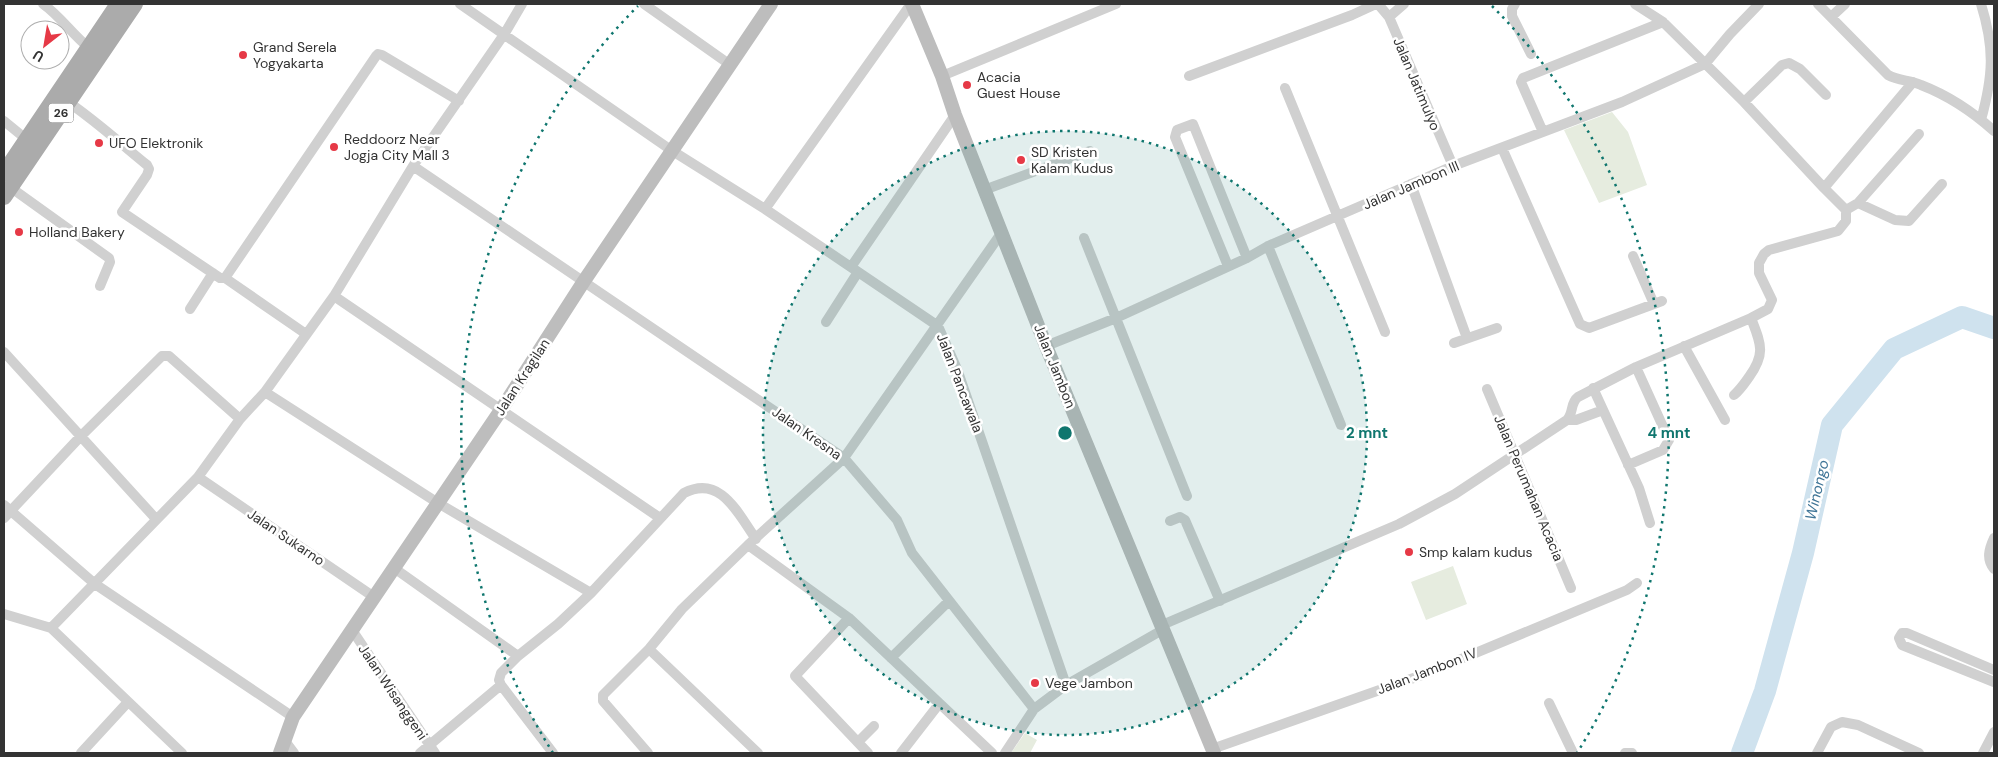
<svg xmlns="http://www.w3.org/2000/svg" width="1998" height="757" font-family="'DM Sans',sans-serif">
<style>
.green{fill:#e6ecdf}
.lines{fill:none;stroke-linecap:round;stroke-linejoin:round}
.river{stroke:#cfe2ee;stroke-width:22}
.street{stroke:#d0d0d0;stroke-width:10}
.secondary{stroke:#bdbdbd;stroke-width:14}
.primary{stroke:#ababab;stroke-width:16}
.ring{fill:none;stroke:#0f766e;stroke-width:2.5;stroke-dasharray:2.5 5}
.poi-dot{fill:#e63946;stroke:#fff;stroke-width:2}
.labels{text-anchor:middle;stroke-width:5;stroke-linejoin:round;paint-order:stroke}
.shield{fill:#fff;stroke:#707070;stroke-width:1}
.shield-label{font-size:12px;font-weight:bold;fill:#333}
.poi-label{font-size:14px;fill:#333;stroke:#fff;text-anchor:start}
.street-label{font-size:14px;fill:#333;stroke:#fff}
.water-label{font-size:15px;font-style:italic;fill:#3f7597;stroke:#fff}
.centre{fill:#0f766e;stroke:#fff;stroke-width:2.5}
.ring-label{font-size:15px;text-anchor:middle;font-weight:bold;fill:#0f766e;stroke:#fff;stroke-width:5;stroke-linejoin:round;paint-order:stroke}
</style>
<rect width="100%" height="100%" fill="#fff"/>
<path class="green" d="M 1612,112 L 1628,132 L 1647,185 L 1599,203 L 1564,130 Z
M 1453,566 L 1467,604 L 1426,620 L 1411,582 Z
M 1025,733 L 1037,740 L 1030,753 L 1011,753 Z"/>
<g class="lines">
<path class="river" d="M 1742,753 L 1765,691 L 1803,553 L 1832,425 L 1894,349 L 1962,317 L 1994,328"/>
<path class="street" d="M 43,4 C 60,16 72,34 88,47
M 460,4 L 671,150 L 765,209 L 938,326 L 957,369 L 1066,685
M 522,4 L 505,33 L 413,166 L 334,296 L 660,518
M 644,4 L 729,64
M 1378,4 L 1389,17 L 1453,166
M 1515,4 L 1512,9 L 1512,16 L 1531,54
M 1635,4 L 1663,22
M 1818,4 L 1888,75 C 1899,81 1910,80 1921,85 C 1947,95 1974,113 1994,131
M 1389,17 L 1404,4
M 1831,17 L 1845,4
M 942,76 L 1116,4
M 1189,76 L 1352,15 L 1376,4
M 1285,88 L 1385,332
M 68,102 C 96,121 121,144 147,165 L 149,169 L 147,175 L 122,212 L 220,278 L 225,278 L 306,334
M 1744,102 L 1782,65 L 1789,63 L 1800,69 L 1826,95
M 1981,120 C 1993,76 1995,49 1981,4
M 4,121 L 26,139
M 1543,132 L 1521,82 L 1523,78 L 1663,22 L 1744,102 L 1824,188 L 1846,210 L 1846,221 L 1838,231 L 1769,250 L 1764,254 L 1759,263 L 1759,273 L 1772,300 L 1768,309 L 1751,318 C 1761,344 1766,353 1749,377 C 1744,384 1740,390 1734,395
M 1502,148 L 1580,324 L 1589,328 L 1662,301
M 413,166 L 844,458 L 897,520 L 912,553 L 1034,709
M 1411,184 L 1467,338
M 10,187 L 109,258 L 110,262 L 100,286
M 1824,188 L 1913,82
M 984,190 L 1090,151
M 1858,203 L 1895,220 L 1909,221 L 1942,184
M 765,209 L 911,4
M 1846,210 L 1858,203 L 1919,134
M 1084,238 L 1187,496
M 1268,246 L 1341,425
M 1633,256 L 1654,304
M 1228,266 L 1175,137 L 1177,130 L 1193,124 L 1247,258
M 851,267 L 955,115
M 225,278 L 376,56 L 378,54 L 382,55 L 459,101
M 190,309 L 213,273
M 826,322 L 858,272
M 1454,343 L 1497,328
M 1046,346 L 1116,318 L 1247,258 L 1268,246 L 1453,166 L 1622,102 L 1705,64 L 1730,34 L 1759,4
M 1684,346 L 1725,420
M 4,352 L 156,519
M 1593,388 L 1639,488 L 1650,523
M 1487,389 L 1571,588
M 265,392 L 438,503 L 591,593
M 1567,420 L 1576,420 L 1603,410
M 1628,465 L 1663,450 L 1669,440 L 1636,367
M 198,477 L 374,597
M 4,505 L 95,584 L 293,717
M 4,518 L 80,437 L 162,356 L 169,356 L 240,419
M 1170,521 L 1180,517 L 1185,520 L 1220,601
M 1994,538 C 1989,549 1986,559 1994,569
M 748,545 L 849,618 L 992,753
M 394,568 L 518,656
M 4,614 L 51,628 L 182,753
M 849,618 L 795,676 L 868,753
M 1162,625 L 1399,524 L 1455,494 L 1567,420 C 1574,412 1570,403 1578,397 L 1636,367 L 1751,318
M 51,628 L 198,477 L 240,419 L 265,392 L 334,296
M 352,630 L 435,753
M 649,649 L 758,753
M 891,658 L 949,601
M 1994,670 L 1907,633 L 1902,633 L 1899,638 L 1902,645 L 1994,682
M 1549,703 L 1573,753
M 285,741 L 294,753
M 858,742 L 874,726
M 1212,749 L 1425,674 L 1627,590 L 1637,583
M 81,753 L 128,702
M 420,753 L 501,685
M 553,753 L 501,685 L 499,680 L 501,673 L 518,656 L 558,624 L 591,593 L 684,493 C 721,474 738,514 756,539
M 648,753 L 603,701 L 603,695 L 649,649 L 682,609 L 748,545 L 844,458 L 1002,232
M 901,753 L 939,704
M 1005,753 L 1034,709 L 1066,685 L 1164,629
M 1625,753 L 1632,753
M 1817,753 L 1831,727 L 1842,722 L 1858,725 L 1919,753
M 1983,753 L 1994,732"/>
<path class="secondary" d="M 912,4 L 942,76 L 955,115 L 1046,346 L 1214,753
M 280,753 L 293,717 L 501,410 L 584,281 L 771,4"/>
<path class="primary" d="M 4,173 L 118,4
M 4,197 L 135,4"/>
</g>
<circle cx="1065" cy="433" r="302" fill="#0f766e" fill-opacity=".12"/>
<g class="ring">
<circle cx="1065" cy="433" r="302"/>
<path d="M553 753A604 604 0 0 1 638 6M1492 6A604 604 0 0 1 1577 753"/>
</g>
<g class="poi-dot">
<circle cx="243" cy="55" r="5"/>
<circle cx="967" cy="85" r="5"/>
<circle cx="99" cy="143" r="5"/>
<circle cx="334" cy="147" r="5"/>
<circle cx="1021" cy="160" r="5"/>
<circle cx="19" cy="232" r="5"/>
<circle cx="1409" cy="552" r="5"/>
<circle cx="1035" cy="683" r="5"/>
</g>
<g class="labels">
<rect class="shield" x="48.5" y="103.5" width="25" height="19" rx="4"/>
<g class="shield-label">
<text x="61" y="117">26</text>
</g>
<g class="poi-label">
<text x="253" y="52">Grand Serela<tspan x="253" dy="16">Yogyakarta</tspan></text>
<text x="977" y="82">Acacia<tspan x="977" dy="16">Guest House</tspan></text>
<text x="344" y="144">Reddoorz Near<tspan x="344" dy="16">Jogja City Mall 3</tspan></text>
<text x="109" y="148">UFO Elektronik</text>
<text x="1031" y="157">SD Kristen<tspan x="1031" dy="16">Kalam Kudus</tspan></text>
<text x="29" y="237">Holland Bakery</text>
<text x="1419" y="557">Smp kalam kudus</text>
<text x="1045" y="688">Vege Jambon</text>
</g>
<g class="street-label">
<text transform="translate(1417 84) rotate(67)" y="5">Jalan Jatimulyo</text>
<text transform="translate(1411 185) rotate(-23)" y="5">Jalan Jambon III</text>
<text transform="translate(1055 366) rotate(68)" y="5">Jalan Jambon</text>
<text transform="translate(522 377) rotate(-57)" y="5">Jalan Kragilan</text>
<text transform="translate(960 383) rotate(69)" y="5">Jalan Pancawala</text>
<text transform="translate(807 433) rotate(35)" y="5">Jalan Kresna</text>
<text transform="translate(1529 488) rotate(67)" y="5">Jalan Perumahan Acacia</text>
<text transform="translate(286 537) rotate(34)" y="5">Jalan Sukarno</text>
<text transform="translate(1427 671) rotate(-21)" y="5">Jalan Jambon IV</text>
<text transform="translate(393 692) rotate(56)" y="5">Jalan Wisanggeni</text>
</g>
<g class="water-label">
<text transform="translate(1817 490) rotate(-77)" y="5">Winongo</text>
</g>
</g>
<circle cx="1065" cy="433" r="8" class="centre"/>
<g class="ring-label">
<text x="1367" y="438">2 mnt</text>
<text x="1669" y="438">4 mnt</text>
</g>
<rect width="1998" height="757" fill="none" stroke="#333333" stroke-width="10"/>
<g transform="translate(45 45) rotate(211)"><circle r="24" fill="#ffffff" stroke="#adadad"/>
<path d="M0-4L9 19L0 12L-9 19Z" fill="#e63946"/>
<text y="-8" font-size="14" font-weight="bold" text-anchor="middle" fill="#333333">U</text>
</g>
</svg>
